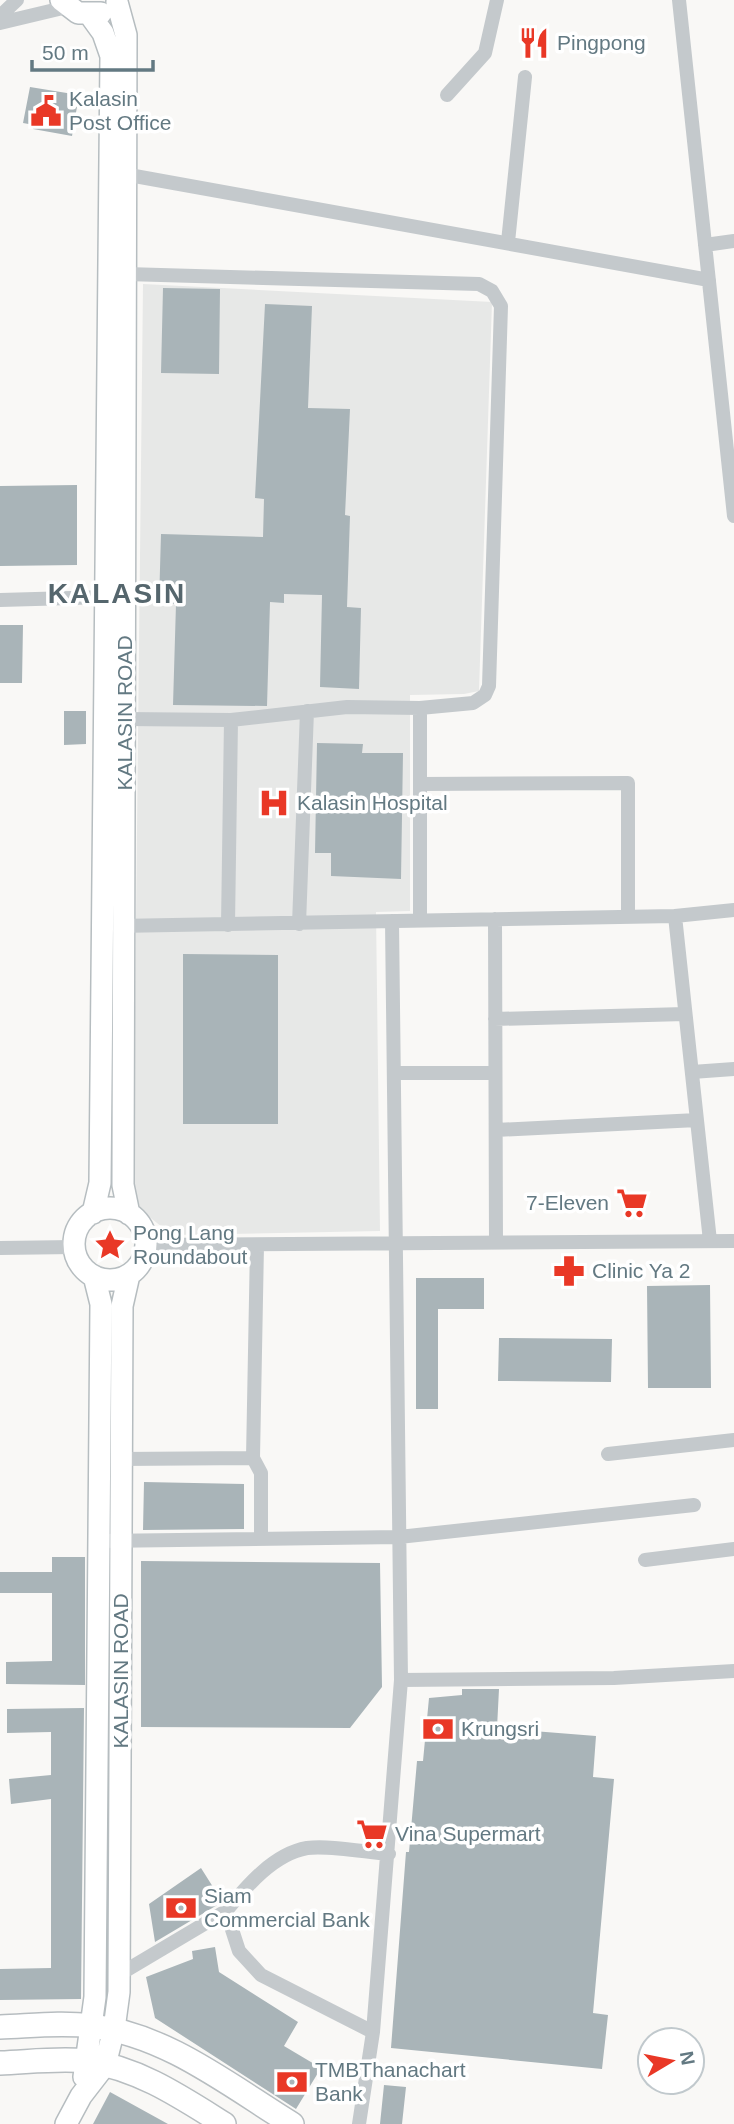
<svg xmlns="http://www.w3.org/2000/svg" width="734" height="2124" font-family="Helvetica,sans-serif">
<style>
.built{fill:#e7e8e7}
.building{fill:#a9b4b8}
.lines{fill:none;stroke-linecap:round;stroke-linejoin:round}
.secondary-casing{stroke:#b6bdc0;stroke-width:24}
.primary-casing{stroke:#b7bdc0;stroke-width:26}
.street{stroke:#c4c9cc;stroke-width:14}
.secondary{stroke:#fff;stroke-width:21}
.primary{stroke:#fff;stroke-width:23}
.labels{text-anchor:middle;stroke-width:7;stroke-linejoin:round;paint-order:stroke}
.poi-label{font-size:21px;fill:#637982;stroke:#fff;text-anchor:start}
.street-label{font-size:21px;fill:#637982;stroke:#fff}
.district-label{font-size:28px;font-weight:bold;letter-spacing:2px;fill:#55666d;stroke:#fff}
</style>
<rect width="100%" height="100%" fill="#f9f8f6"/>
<path class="built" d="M 143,284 L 492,302 L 479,691 L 464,694 L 410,695 L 410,911 L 376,912 L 380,1231 L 172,1235 L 142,1211 L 133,1192 Z"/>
<path class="building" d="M 30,87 L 79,95 L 72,136 L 33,129 L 34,125 L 23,123 Z
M 163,288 L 220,289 L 219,374 L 161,373 Z
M 265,304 L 312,306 L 308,408 L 350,409 L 345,515 L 350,516 L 347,607 L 361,608 L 359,689 L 320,687 L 322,595 L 284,594 L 284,603 L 270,602 L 267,706 L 173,705 L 176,604 L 159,603 L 161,534 L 263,537 L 264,499 L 255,498 Z
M 77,485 L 77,565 L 0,566 L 0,486 Z
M 0,625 L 23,625 L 22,683 L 0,683 Z
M 64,711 L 86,711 L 86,744 L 64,745 Z
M 317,743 L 363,744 L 362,753 L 403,753 L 401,879 L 331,876 L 331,853 L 315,853 Z
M 183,954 L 278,955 L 278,1124 L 183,1124 Z
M 416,1278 L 484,1278 L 484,1309 L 438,1309 L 438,1409 L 416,1409 Z
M 710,1285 L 711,1388 L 648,1388 L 647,1286 Z
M 499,1338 L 612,1339 L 611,1382 L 498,1381 Z
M 144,1482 L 244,1484 L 244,1529 L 143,1530 Z
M 52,1557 L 85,1557 L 85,1685 L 6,1684 L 6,1662 L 52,1661 L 52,1593 L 0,1593 L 0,1572 L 52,1572 Z
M 141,1561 L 380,1563 L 382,1687 L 350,1728 L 141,1727 Z
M 462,1689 L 499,1689 L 497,1728 L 596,1736 L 593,1777 L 614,1779 L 593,2013 L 608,2015 L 602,2069 L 391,2048 L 406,1852 L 409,1852 L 417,1761 L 423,1761 L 429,1698 L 462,1695 Z
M 84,1708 L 81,1999 L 0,2000 L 0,1969 L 51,1968 L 51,1799 L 11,1804 L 9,1779 L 51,1775 L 51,1732 L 7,1733 L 7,1709 Z
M 201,1868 L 213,1887 L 212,1892 L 219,1904 L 155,1942 L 149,1904 Z
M 215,1947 L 219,1972 L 298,2022 L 284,2046 L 321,2068 L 296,2109 L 155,2018 L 146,1977 L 193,1959 L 192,1951 Z
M 384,2085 L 406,2087 L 402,2124 L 380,2124 Z
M 110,2092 L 168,2124 L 93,2124 Z"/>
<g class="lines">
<defs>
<path id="secondary" d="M 61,0 L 78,13 L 101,13
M 117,2 L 126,35 L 123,1185 L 129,1214
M 90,15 L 103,33 L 111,56 L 100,1183 L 93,1213
M74 1244a36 36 0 1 1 72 0a36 36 0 1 1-72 0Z
M 84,2077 L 95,1997 L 101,1304 L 94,1276
M 66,2124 L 81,2096 L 105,2065 L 114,2029 L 119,1992 L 122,1306 L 129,1275"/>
<path id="primary" d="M 0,2027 C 30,2026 61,2022 91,2026 C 166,2034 230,2086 292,2124
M 0,2063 C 28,2062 59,2058 87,2061 C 138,2068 181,2097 224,2124"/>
</defs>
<use href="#secondary" class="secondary-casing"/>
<use href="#primary" class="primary-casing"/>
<path class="street" d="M 679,0 L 734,516
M 0,16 L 17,0
M 0,23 L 67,7
M 447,95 L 485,53 L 497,0
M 118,173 L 709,280
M 508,242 L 525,77
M 705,245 L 734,241
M 0,600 L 106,597
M 125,719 L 231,720 L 347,707 L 420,708 L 473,703 L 485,695 L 489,686 L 501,306 L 492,291 L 479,284 L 126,274
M 420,784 L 628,783 L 628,917
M 675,916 L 710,1241
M 495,919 L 496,1242
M 420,920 L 420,708
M 299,924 L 307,711
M 228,925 L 231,720
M 117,926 L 675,916 L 734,910
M 495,1019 L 685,1014
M 692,1072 L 734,1069
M 394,1073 L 495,1073
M 496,1130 L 697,1120
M 146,1245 L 734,1241
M 0,1248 L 74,1247
M 608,1454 L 734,1440
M 253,1458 L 261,1473 L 261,1538
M 121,1459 L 253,1458 L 257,1245
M 100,1541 L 399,1537 L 694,1505
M 645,1560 L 734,1549
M 401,1680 L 614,1678 L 734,1671
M 120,1974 L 226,1911
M 373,2032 L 261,1975 L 239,1951 L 226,1911 C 246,1887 273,1854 307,1848 C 329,1845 365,1852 389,1854
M 359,2124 L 373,2032 L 401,1680 L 392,921"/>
<use href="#secondary" class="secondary"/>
<use href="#primary" class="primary"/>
</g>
<defs>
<symbol id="restaurant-bare" viewBox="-9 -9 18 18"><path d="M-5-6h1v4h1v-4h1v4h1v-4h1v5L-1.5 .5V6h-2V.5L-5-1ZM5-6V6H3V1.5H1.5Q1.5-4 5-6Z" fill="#e93826" stroke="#fff" stroke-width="2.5" paint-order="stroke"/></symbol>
<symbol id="civic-bare" viewBox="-9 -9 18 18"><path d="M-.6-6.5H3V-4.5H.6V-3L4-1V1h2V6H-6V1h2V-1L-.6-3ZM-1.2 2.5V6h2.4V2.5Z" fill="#e93826" stroke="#fff" stroke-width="2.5" paint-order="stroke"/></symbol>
<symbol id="hospital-bare" viewBox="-9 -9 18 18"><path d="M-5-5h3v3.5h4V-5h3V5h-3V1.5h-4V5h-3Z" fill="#e93826" stroke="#fff" stroke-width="2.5" paint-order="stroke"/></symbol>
<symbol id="supermarket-bare" viewBox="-9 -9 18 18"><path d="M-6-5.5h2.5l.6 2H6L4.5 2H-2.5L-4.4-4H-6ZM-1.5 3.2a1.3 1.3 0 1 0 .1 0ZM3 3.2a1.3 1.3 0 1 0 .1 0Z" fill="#e93826" stroke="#fff" stroke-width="2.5" paint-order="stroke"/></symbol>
<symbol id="sight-bare" viewBox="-9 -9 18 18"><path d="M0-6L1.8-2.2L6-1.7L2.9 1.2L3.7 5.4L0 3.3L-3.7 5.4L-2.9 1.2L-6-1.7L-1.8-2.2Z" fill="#e93826" stroke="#fff" stroke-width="2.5" paint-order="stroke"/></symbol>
<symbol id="pharmacy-bare" viewBox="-9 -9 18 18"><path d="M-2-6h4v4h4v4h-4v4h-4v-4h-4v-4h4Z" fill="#e93826" stroke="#fff" stroke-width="2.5" paint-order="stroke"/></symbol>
<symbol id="bank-bare" viewBox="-9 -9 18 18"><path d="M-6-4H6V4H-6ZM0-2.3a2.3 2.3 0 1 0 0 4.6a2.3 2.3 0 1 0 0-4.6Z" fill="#e93826" stroke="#fff" stroke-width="2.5" paint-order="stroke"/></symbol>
</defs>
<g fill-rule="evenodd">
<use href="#restaurant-bare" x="512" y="21" width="44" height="44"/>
<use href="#civic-bare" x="24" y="89" width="44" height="44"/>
<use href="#hospital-bare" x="252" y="781" width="44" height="44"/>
<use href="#supermarket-bare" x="610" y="1181" width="44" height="44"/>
<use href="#sight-bare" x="88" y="1223" width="44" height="44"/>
<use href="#pharmacy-bare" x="547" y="1249" width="44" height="44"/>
<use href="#bank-bare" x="416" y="1707" width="44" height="44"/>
<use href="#supermarket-bare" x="350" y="1812" width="44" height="44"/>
<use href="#bank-bare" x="159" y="1886" width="44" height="44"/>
<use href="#bank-bare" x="270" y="2060" width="44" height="44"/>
</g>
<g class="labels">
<g class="poi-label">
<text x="557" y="50">Pingpong</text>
<text x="69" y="106">Kalasin<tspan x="69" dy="24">Post Office</tspan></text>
<text x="297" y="810">Kalasin Hospital</text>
<text x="609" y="1210" text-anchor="end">7-Eleven</text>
<text x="133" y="1240">Pong Lang<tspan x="133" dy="24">Roundabout</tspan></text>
<text x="592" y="1278">Clinic Ya 2</text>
<text x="461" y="1736">Krungsri</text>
<text x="395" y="1841">Vina Supermart</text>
<text x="204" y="1903">Siam<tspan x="204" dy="24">Commercial Bank</tspan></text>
<text x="315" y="2077">TMBThanachart<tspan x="315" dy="24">Bank</tspan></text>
</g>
<g class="street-label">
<text transform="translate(125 713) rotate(-90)" y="7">KALASIN ROAD</text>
<text transform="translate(121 1671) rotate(-90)" y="7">KALASIN ROAD</text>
</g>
<g class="district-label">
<text x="117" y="603">KALASIN</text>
</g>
</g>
<g transform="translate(671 2061) rotate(80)"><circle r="33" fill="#ffffff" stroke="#c1c9cd" stroke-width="2"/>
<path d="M0-5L12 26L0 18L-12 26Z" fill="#e93826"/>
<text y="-10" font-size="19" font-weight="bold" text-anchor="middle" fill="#637982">N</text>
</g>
<path d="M32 60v10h121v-10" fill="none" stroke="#637982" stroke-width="3.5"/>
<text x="42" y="60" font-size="21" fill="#637982" stroke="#ffffff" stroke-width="5" paint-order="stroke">50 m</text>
</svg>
